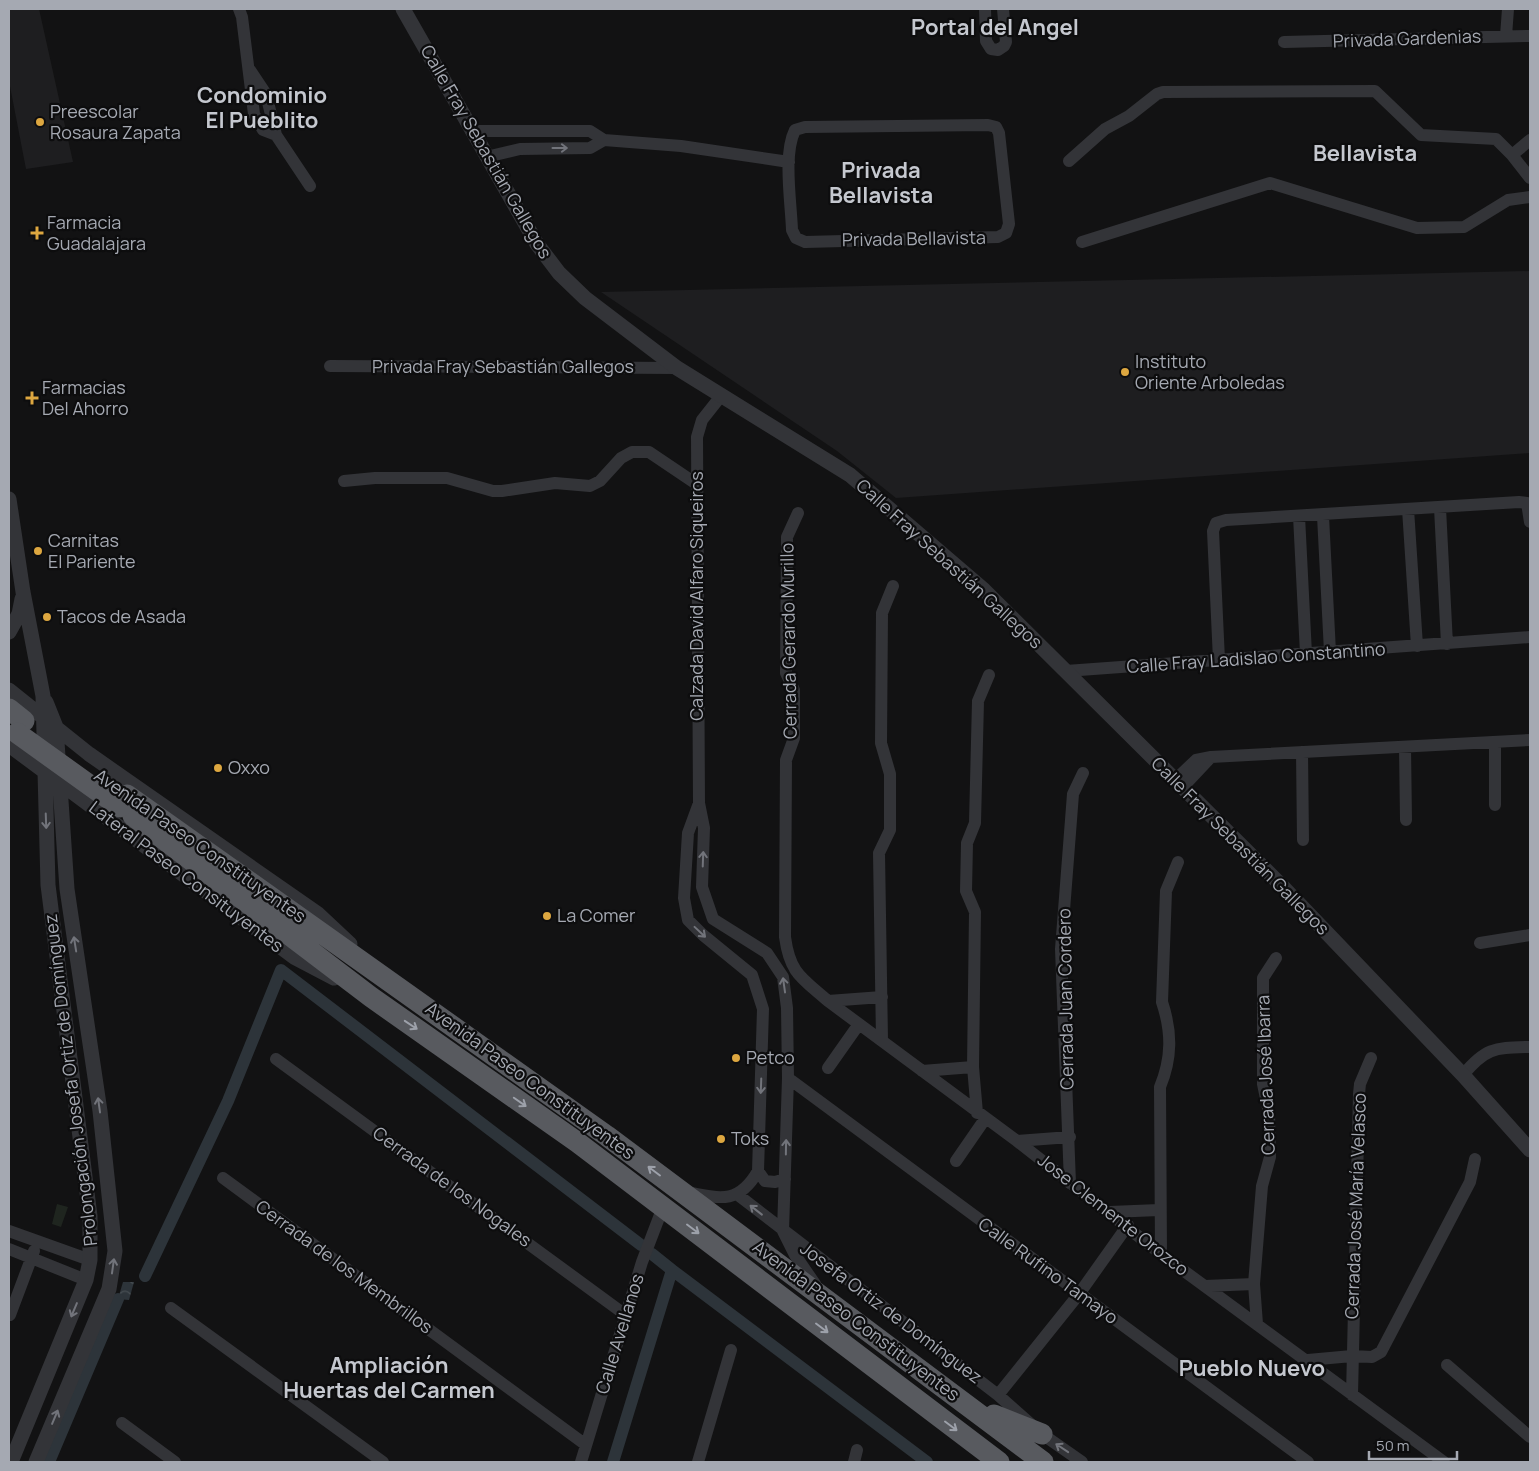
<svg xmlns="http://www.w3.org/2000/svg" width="1539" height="1471" font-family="Manrope,sans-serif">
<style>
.built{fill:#1e1e20}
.grass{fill:#1f251f}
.water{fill:url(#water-waves)}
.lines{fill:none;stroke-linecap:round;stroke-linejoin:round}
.canal{stroke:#2d343a;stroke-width:12}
.minor{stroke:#333438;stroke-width:12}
.tertiary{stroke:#333438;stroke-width:15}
.trunk{stroke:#585a5f;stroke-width:21}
.trunk-bridge{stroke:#585a5f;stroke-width:21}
.oneway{stroke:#72747b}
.oneway2{stroke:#9da1aa}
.poi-dot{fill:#dda740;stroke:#0d0d0e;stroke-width:2}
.labels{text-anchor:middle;stroke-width:4.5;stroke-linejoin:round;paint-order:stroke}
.street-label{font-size:18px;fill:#a5a9b2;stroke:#0d0d0e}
.poi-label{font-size:18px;fill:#a5a9b2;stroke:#0d0d0e;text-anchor:start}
.district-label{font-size:22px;font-weight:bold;fill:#c5c8cf;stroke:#0d0d0e}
</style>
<defs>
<pattern id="water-waves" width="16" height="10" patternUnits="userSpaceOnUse" patternTransform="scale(1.25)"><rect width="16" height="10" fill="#2d343a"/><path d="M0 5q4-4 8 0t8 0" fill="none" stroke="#484f54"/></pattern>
</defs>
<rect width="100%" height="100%" fill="#121213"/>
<path class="built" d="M 9,9 L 39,9 L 73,162 L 26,169 L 9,81 Z
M 1530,271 L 1530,453 L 896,498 L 837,451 L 601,292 Z"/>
<path class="grass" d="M 57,1204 L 68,1207 L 61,1227 L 52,1224 Z"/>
<path class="water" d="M 123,1282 L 134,1282 L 129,1300 L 118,1299 Z"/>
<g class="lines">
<path class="canal" d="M 652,1254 L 672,1270
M 145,1276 L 228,1101 L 281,970 L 641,1245
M 49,1462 L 118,1299
M 613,1462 L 672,1270 L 927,1462"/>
<path class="minor" d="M 239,9 L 242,17 L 254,114 L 263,130 L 276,135
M 985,9 L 986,41 L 991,49 L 998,50 L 1004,46 L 1006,42 L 1003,9
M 1506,36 L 1508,9
M 1284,42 L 1529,36
M 250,70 L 266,94 L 276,135 L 310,186
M 988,125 L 996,127 L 999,133 L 1009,224 L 1006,233 L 998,237 L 805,242 L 796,238 L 792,230 C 791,202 783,154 795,130 L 805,127 Z
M 471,131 L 590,131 L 604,140 L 681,146 L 789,162
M 1530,140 L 1512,155 L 1530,178
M 486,157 L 520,149 L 590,148 L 604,140
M 1069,161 L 1105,129 L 1129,116 L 1157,94 L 1163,92 L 1375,91 L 1421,135 L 1496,139 L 1512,155
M 1082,242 L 1270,183 L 1417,228 L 1464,227 L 1508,200 L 1530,197
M 330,366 L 677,368
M 721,396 L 702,420 L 697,437 L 699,803 L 704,828 L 702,887 L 713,919 L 767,953 L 783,977 L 787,1008 L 788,1078 L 783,1231 L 795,1255 L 815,1284
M 344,481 L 375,478 L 447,478 L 493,491 L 502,491 L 555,483 L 590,486 L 600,481 L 621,458 L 632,452 L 649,452 L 695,483
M 1440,508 L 1447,644
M 1408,509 L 1417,646
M 798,513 L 787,537 L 786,673 L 794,690 L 794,738 L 786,760 L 785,937 C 790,974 802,978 828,1001 L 1017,1141 L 1161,1254 L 1444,1462
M 1299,516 L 1306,654
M 1323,516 L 1330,652
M 1219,660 L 1213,531 L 1216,523 L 1226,520 L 1519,502 L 1527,503 L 1530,522
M 1066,671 L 1530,637
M 1405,747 L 1406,820
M 1302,752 L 1303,840
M 1174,781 L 1196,760 L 1211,757 L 1530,740
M 1182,788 L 1211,757
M 1495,805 L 1495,742
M 1480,943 L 1530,935
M 828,1001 L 882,997
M 882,1040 L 879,853 L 890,830 L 890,774 L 881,743 L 882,613 L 893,586
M 276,1059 L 627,1316
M 828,1068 L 859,1024
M 922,1071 L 973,1067
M 1463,1075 C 1486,1047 1495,1048 1530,1047
M 788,1078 L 1308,1462
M 977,1113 L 973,1067 L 975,912 L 966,891 L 967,843 L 975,823 L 978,701 L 989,675
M 1017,1141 L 1070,1137
M 956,1161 L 985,1119
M 758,1171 L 765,1181 L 775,1182 L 785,1179
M 223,1178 L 586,1445
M 1070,1183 L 1061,949 L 1073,794 L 1083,773
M 687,1192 C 721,1199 739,1204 758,1171 L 763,1009 L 752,975 L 703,935 L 688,920 L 684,898 L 688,833 L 699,803
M 738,1195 L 998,1395 L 1042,1434 L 1082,1462
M 1110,1212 L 1159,1210
M 9,1231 L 90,1260
M 9,1249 L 86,1280
M 1161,1254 L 1160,1087 C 1172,1058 1172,1032 1162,1002 L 1166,891 L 1178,862
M 1205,1286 L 1254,1284
M 171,1308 L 383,1462
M 10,1315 L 34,1251
M 1257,1324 L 1254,1284 L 1262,1186 L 1270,1157 L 1269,1113 L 1263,1084 L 1263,978 L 1276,958
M 1308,1360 L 1352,1356 L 1372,1357 L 1381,1352 L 1470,1182 L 1475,1159
M 1447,1365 L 1530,1437
M 998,1395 L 1079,1294 L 1128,1225
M 1352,1395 L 1359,1094 L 1360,1084 L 1371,1058
M 122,1423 L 175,1462
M 581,1462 L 642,1262 L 663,1207
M 698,1462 L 731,1350
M 854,1462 L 857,1450"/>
<path class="tertiary" d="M 403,9 L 537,244 L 559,273 L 585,298 L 677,368 L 850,475 L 984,590 L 1280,884 L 1463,1075 L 1530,1150
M 9,499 L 23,592 L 43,696 L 48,885 L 90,1216 L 90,1260 L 86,1280 L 11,1462
M 9,632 L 19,614 L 22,599
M 9,690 L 89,754 L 318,914 L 350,944
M 9,745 L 294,957 L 334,978
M 36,1462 L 109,1289 L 115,1251 L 100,1111 L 67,889 L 56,727 L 46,702"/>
<path class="trunk" d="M 9,709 L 24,721
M 127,795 L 607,1136 L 1043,1462
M 133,816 L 371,997 L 577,1142 L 999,1462
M 994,1415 L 1042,1434"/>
<path class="trunk-bridge" d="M 17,733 L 120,807"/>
</g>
<defs><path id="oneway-shaft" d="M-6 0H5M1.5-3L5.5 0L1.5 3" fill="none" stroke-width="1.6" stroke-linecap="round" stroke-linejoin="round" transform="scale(1.25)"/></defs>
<g class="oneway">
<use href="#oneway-shaft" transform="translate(560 148)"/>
<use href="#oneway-shaft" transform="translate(46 821) rotate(88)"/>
<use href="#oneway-shaft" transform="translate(703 859) rotate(-88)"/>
<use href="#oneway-shaft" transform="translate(700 932) rotate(43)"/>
<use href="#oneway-shaft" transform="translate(75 944) rotate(-99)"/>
<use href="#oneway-shaft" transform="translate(784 985) rotate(-98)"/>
<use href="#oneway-shaft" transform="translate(761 1086) rotate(92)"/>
<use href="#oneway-shaft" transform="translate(99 1105) rotate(-98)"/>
<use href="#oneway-shaft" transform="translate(786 1147) rotate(-89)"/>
<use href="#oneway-shaft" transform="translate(756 1210) rotate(-142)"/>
<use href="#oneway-shaft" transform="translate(113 1266) rotate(-82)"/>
<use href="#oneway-shaft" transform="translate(74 1310) rotate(113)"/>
<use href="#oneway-shaft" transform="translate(55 1417) rotate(-67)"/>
<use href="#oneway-shaft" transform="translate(1062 1448) rotate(-146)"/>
</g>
<g class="oneway2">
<use href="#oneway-shaft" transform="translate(411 1025) rotate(34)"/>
<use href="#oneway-shaft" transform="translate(520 1102) rotate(35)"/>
<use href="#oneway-shaft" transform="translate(654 1171) rotate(-143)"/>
<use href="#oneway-shaft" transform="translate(693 1229) rotate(37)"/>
<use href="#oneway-shaft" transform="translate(822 1328) rotate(37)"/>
<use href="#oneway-shaft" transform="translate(951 1426) rotate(37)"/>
</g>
<g class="poi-dot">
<circle cx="40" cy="122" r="5"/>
<path d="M34.5 225.5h5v5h5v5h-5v5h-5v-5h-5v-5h5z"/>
<circle cx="1125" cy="372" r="5"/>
<path d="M29.5 390.5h5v5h5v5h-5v5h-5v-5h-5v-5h5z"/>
<circle cx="38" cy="551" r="5"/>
<circle cx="47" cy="617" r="5"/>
<circle cx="218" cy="768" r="5"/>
<circle cx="547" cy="916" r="5"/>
<circle cx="736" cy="1058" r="5"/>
<circle cx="721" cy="1139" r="5"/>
</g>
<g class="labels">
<g class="street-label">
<text transform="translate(1407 39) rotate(-2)" y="6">Privada Gardenias</text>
<text transform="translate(486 152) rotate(60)" y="6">Calle Fray Sebastián Gallegos</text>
<text transform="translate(914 239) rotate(-1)" y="6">Privada Bellavista</text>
<text x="503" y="373">Privada Fray Sebastián Gallegos</text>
<text transform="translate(949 564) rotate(42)" y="6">Calle Fray Sebastián Gallegos</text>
<text transform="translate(697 596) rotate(-90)" y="6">Calzada David Alfaro Siqueiros</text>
<text transform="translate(789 641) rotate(-91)" y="6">Cerrada Gerardo Murillo</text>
<text transform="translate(1256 658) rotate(-4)" y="6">Calle Fray Ladislao Constantino</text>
<text transform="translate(200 846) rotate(35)" y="6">Avenida Paseo Constituyentes</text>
<text transform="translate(1240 846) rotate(45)" y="6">Calle Fray Sebastián Gallegos</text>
<text transform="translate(186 877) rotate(37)" y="6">Lateral Paseo Consituyentes</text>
<text transform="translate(1066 999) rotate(-91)" y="6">Cerrada Juan Cordero</text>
<text transform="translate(1266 1075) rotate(-92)" y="6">Cerrada José Ibarra</text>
<text transform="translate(71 1080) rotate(-97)" y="6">Prolongación Josefa Ortiz de Domínguez</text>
<text transform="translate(530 1081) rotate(36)" y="6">Avenida Paseo Constituyentes</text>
<text transform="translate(452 1187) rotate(36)" y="6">Cerrada de los Nogales</text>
<text transform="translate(1356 1206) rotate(-88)" y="6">Cerrada José María Velasco</text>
<text transform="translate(1113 1215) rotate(38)" y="6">Jose Clemente Orozco</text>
<text transform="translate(344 1267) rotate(36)" y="6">Cerrada de los Membrillos</text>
<text transform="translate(1048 1271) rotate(36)" y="6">Calle Rufino Tamayo</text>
<text transform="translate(891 1313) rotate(37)" y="6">Josefa Ortiz de Domínguez</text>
<text transform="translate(856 1321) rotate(37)" y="6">Avenida Paseo Constituyentes</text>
<text transform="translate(620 1334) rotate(-73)" y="6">Calle Avellanos</text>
</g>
<g class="poi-label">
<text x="50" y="118">Preescolar<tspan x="50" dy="21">Rosaura Zapata</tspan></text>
<text x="47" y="229">Farmacia<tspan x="47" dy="21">Guadalajara</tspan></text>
<text x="1135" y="368">Instituto<tspan x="1135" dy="21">Oriente Arboledas</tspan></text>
<text x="42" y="394">Farmacias<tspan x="42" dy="21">Del Ahorro</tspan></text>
<text x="48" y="547">Carnitas<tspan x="48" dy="21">El Pariente</tspan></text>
<text x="57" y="623">Tacos de Asada</text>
<text x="228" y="774">Oxxo</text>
<text x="557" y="922">La Comer</text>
<text x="746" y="1064">Petco</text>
<text x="731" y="1145">Toks</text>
</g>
<g class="district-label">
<text x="995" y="35">Portal del Angel</text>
<text x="262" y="103">Condominio<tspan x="262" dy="25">El Pueblito</tspan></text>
<text x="1365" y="161">Bellavista</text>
<text x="881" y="178">Privada<tspan x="881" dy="25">Bellavista</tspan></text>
<text x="389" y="1373">Ampliación<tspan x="389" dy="25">Huertas del Carmen</tspan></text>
<text x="1252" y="1376">Pueblo Nuevo</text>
</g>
</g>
<rect width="1539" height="1471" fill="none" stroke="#a5a9b2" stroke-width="20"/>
<path d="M1369 1451v8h88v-8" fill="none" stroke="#a5a9b2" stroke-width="2.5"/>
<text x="1376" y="1451" font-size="15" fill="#a5a9b2" stroke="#0d0d0e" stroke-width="4" paint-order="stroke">50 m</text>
</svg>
